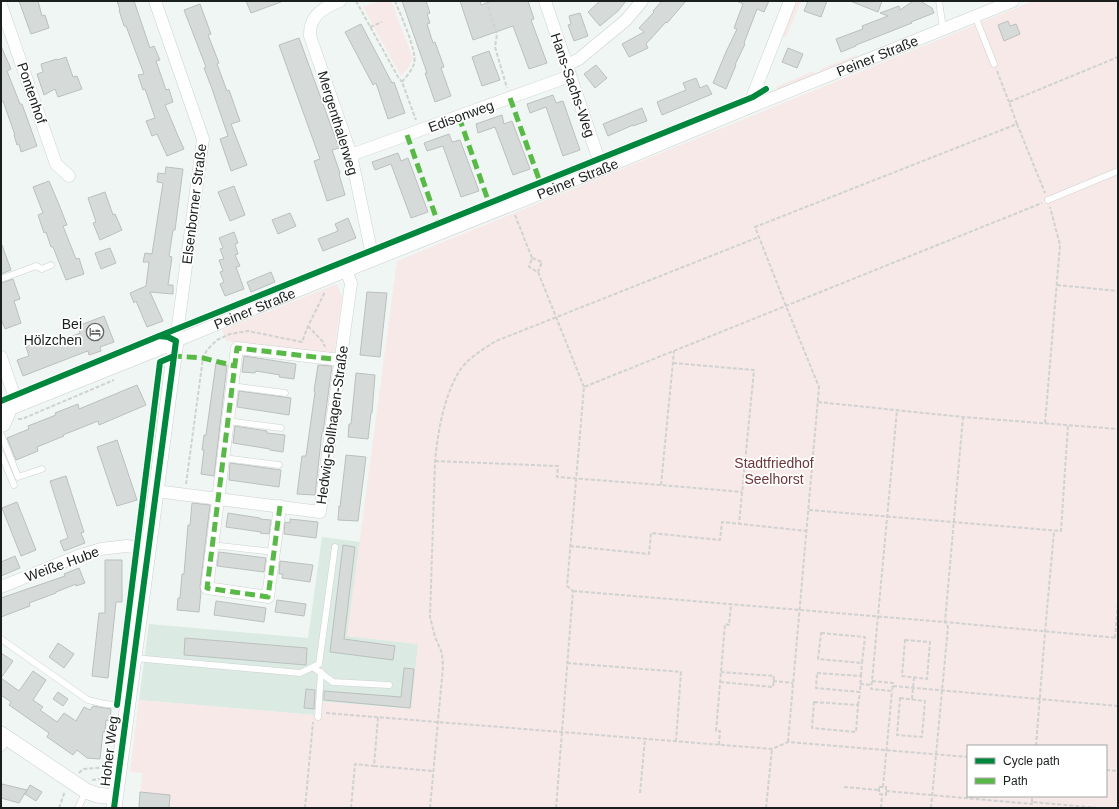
<svg xmlns="http://www.w3.org/2000/svg" width="1119" height="809" font-family="Arial,sans-serif">
<style>
.built{fill:#dceae4}
.green{fill:#f7e9e8;fill-rule:evenodd}
.building{fill:#d6dbd9;stroke:#bbc0be}
.lines{fill:none;stroke-linecap:round;stroke-linejoin:round}
.service-casing{stroke:#cdd2d0;stroke-width:7}
.minor-casing{stroke:#cdd2d0;stroke-width:13}
.tertiary-casing{stroke:#cdd2d0;stroke-width:16}
.path{stroke:#d0d2d1;stroke-width:2;stroke-dasharray:4 2;stroke-linecap:butt}
.service{stroke:#fdfefd;stroke-width:6}
.minor{stroke:#fdfefd;stroke-width:12}
.tertiary{stroke:#fdfefd;stroke-width:15}
.quiet{stroke:#58b947;stroke-width:5;stroke-dasharray:10 5;stroke-linecap:butt}
.cycleway-casing{stroke:#fff;stroke-width:8}
.cycleway{stroke:#00873e;stroke-width:6}
.labels{text-anchor:middle;stroke-width:3.5;stroke-linejoin:round;paint-order:stroke}
.street-label{font-size:14px;fill:#1a1e1c;stroke:#fff}
.poi-label{font-size:14px;fill:#1a1e1c;stroke:#fff;text-anchor:end}
.park-label{font-size:14px;fill:#6c373b;stroke:#fff}
</style>
<rect width="100%" height="100%" fill="#eff6f3"/>
<path class="built" d="M 322,537 L 360,542 L 348,636 L 418,644 L 412,709 L 316,701 L 314,715 L 139,700 L 149,624 L 308,638 Z"/>
<path class="green" d="M 379,1 L 391,1 L 413,58 L 409,67 L 401,76 L 363,7 Z
M 794,1 L 801,1 L 786,37 L 781,35 Z
M 1033,1 L 1118,1 L 1118,808 L 139,808 L 142,773 L 130,772 L 139,700 L 314,715 L 316,701 L 411,709 L 418,644 L 347,636 L 397,261 ZM 968,746 L 1106,746 L 1106,796 L 968,796 Z
M 857,55 L 858,58 L 821,73 L 820,69 Z
M 814,71 L 816,75 L 778,91 L 776,87 Z
M 337,284 L 342,297 L 334,355 L 226,341 L 222,330 Z"/>
<path class="building" d="M 19,1 L 38,1 L 42,16 L 45,15 L 49,28 L 31,34 Z
M 117,1 L 134,1 L 150,48 L 154,46 L 160,60 L 156,61 L 166,90 L 169,89 L 173,102 L 165,105 L 178,136 L 184,149 L 167,156 L 157,134 L 152,136 L 146,121 L 155,118 L 145,89 L 143,90 L 138,75 L 144,74 L 126,26 L 124,26 L 119,10 L 120,10 Z
M 246,1 L 280,1 L 281,2 L 251,13 Z
M 402,1 L 426,1 L 430,13 L 427,14 L 430,23 L 427,24 L 433,43 L 435,42 L 444,67 L 441,68 L 451,96 L 435,102 L 425,73 L 427,73 Z
M 460,1 L 480,1 L 481,5 L 492,1 L 528,1 L 534,19 L 531,20 L 547,63 L 529,69 L 513,26 L 473,40 Z
M 600,1 L 626,1 L 618,11 L 600,26 L 588,12 Z
M 662,1 L 686,1 L 667,23 L 666,22 L 646,44 L 648,48 L 629,57 L 622,44 L 644,32 L 639,28 L 654,12 L 653,11 Z
M 737,1 L 769,1 L 764,12 L 757,9 L 744,43 L 745,44 L 735,65 L 736,65 L 726,89 L 713,83 L 726,52 L 737,29 L 734,28 L 743,4 Z
M 808,1 L 827,1 L 821,17 L 804,11 Z
M 850,1 L 882,1 L 878,12 Z
M 913,1 L 920,1 L 932,8 L 934,13 L 911,22 L 912,23 L 856,45 L 856,46 L 841,52 L 836,39 L 863,29 L 862,26 L 888,16 L 880,13 L 899,6 L 900,10 Z
M 200,4 L 211,34 L 208,35 L 219,63 L 217,64 L 227,91 L 229,90 L 240,121 L 231,124 L 247,165 L 231,171 L 220,139 L 228,136 L 211,86 L 204,68 L 206,67 L 184,10 Z
M 580,13 L 588,36 L 574,41 L 568,25 L 571,24 L 569,16 Z
M 1008,21 L 1010,26 L 1016,24 L 1020,34 L 1004,41 L 998,25 Z
M 361,24 L 392,83 L 394,82 L 405,113 L 388,119 L 376,83 L 373,85 L 345,32 Z
M 299,38 L 339,148 L 332,150 L 340,173 L 339,174 L 345,195 L 327,201 L 314,161 L 320,159 L 279,45 Z
M 1,46 L 11,69 L 7,71 L 20,104 L 22,104 L 37,146 L 21,152 L 19,144 L 17,145 L 14,135 L 15,135 L 3,101 L 1,102 Z
M 788,48 L 803,54 L 797,68 L 782,62 Z
M 489,51 L 500,80 L 482,86 L 472,57 Z
M 66,57 L 73,77 L 77,76 L 82,89 L 58,97 L 55,89 L 44,95 L 37,74 L 43,72 L 41,64 L 57,59 L 57,60 Z
M 596,65 L 607,78 L 595,88 L 584,74 Z
M 696,78 L 700,88 L 707,85 L 712,94 L 662,115 L 657,102 L 686,90 L 683,83 Z
M 553,95 L 556,103 L 563,101 L 580,150 L 563,156 L 546,107 L 530,113 L 527,104 Z
M 642,108 L 647,121 L 633,126 L 633,125 L 608,136 L 603,124 Z
M 502,115 L 504,124 L 512,121 L 530,169 L 513,175 L 495,127 L 478,133 L 476,124 Z
M 449,134 L 452,142 L 460,140 L 479,191 L 461,197 L 443,146 L 427,151 L 424,143 Z
M 398,153 L 401,161 L 408,158 L 428,212 L 411,218 L 391,164 L 375,170 L 372,162 Z
M 166,167 L 183,169 L 175,230 L 173,230 L 169,256 L 172,257 L 168,285 L 173,285 L 173,294 L 150,292 L 163,321 L 147,327 L 136,301 L 134,303 L 130,293 L 146,286 L 149,262 L 143,262 L 145,253 L 152,254 L 163,183 L 157,182 L 158,173 L 165,174 Z
M 49,181 L 60,207 L 67,225 L 63,226 L 76,259 L 79,258 L 84,274 L 66,280 L 53,247 L 51,247 L 46,232 L 44,233 L 38,215 L 43,213 L 33,187 Z
M 234,186 L 245,215 L 230,221 L 218,192 Z
M 105,192 L 113,215 L 115,214 L 122,230 L 100,240 L 93,223 L 96,222 L 88,198 Z
M 290,213 L 296,226 L 278,234 L 272,220 Z
M 348,218 L 356,238 L 323,251 L 318,239 L 338,231 L 335,224 Z
M 234,232 L 238,243 L 235,244 L 238,254 L 235,255 L 240,266 L 236,267 L 244,289 L 225,296 L 220,284 L 224,282 L 220,272 L 223,271 L 219,260 L 224,259 L 220,249 L 223,248 L 219,238 Z
M 1,245 L 2,245 L 11,270 L 1,274 Z
M 110,248 L 116,263 L 101,269 L 95,253 Z
M 271,272 L 275,282 L 251,292 L 247,282 Z
M 13,279 L 20,299 L 14,301 L 21,323 L 5,329 L 1,319 L 1,283 Z
M 367,292 L 387,293 L 380,357 L 360,355 Z
M 104,316 L 114,342 L 100,347 L 101,351 L 89,355 L 88,351 L 85,352 L 23,376 L 17,360 L 29,356 L 26,347 L 35,343 L 37,346 L 44,343 L 45,347 L 80,333 L 78,326 Z
M 244,356 L 296,364 L 294,379 L 279,377 L 280,375 L 256,371 L 255,373 L 242,372 Z
M 216,363 L 227,365 L 214,476 L 201,474 L 204,450 L 202,450 L 204,435 L 206,435 Z
M 318,365 L 332,366 L 323,432 L 322,432 L 315,495 L 297,494 L 302,456 L 306,456 L 315,392 L 314,391 Z
M 356,373 L 375,375 L 372,413 L 371,413 L 368,439 L 348,437 L 349,424 L 351,424 Z
M 137,385 L 146,405 L 99,425 L 98,421 L 63,435 L 64,436 L 37,447 L 38,451 L 16,460 L 7,438 L 29,429 L 28,426 L 56,415 L 55,413 L 78,404 L 79,409 Z
M 239,391 L 291,398 L 289,415 L 237,407 Z
M 235,426 L 267,431 L 267,433 L 285,435 L 283,452 L 270,450 L 270,449 L 233,443 Z
M 117,440 L 137,500 L 117,506 L 97,447 Z
M 346,455 L 366,457 L 358,521 L 338,520 L 339,506 L 340,507 Z
M 230,463 L 281,470 L 279,487 L 229,480 Z
M 66,476 L 84,532 L 81,533 L 85,543 L 64,551 L 60,541 L 68,538 L 50,481 Z
M 17,502 L 36,550 L 21,556 L 2,508 Z
M 192,503 L 210,505 L 200,587 L 201,592 L 199,612 L 177,610 L 178,598 L 180,598 L 182,574 L 184,574 L 188,525 L 190,525 Z
M 228,513 L 260,518 L 260,519 L 271,520 L 269,534 L 260,533 L 261,532 L 226,527 Z
M 290,519 L 318,522 L 316,538 L 284,534 L 285,522 L 290,523 Z
M 343,545 L 355,547 L 344,639 L 395,646 L 393,660 L 330,652 Z
M 219,552 L 266,558 L 264,572 L 217,566 Z
M 15,556 L 20,568 L 1,576 L 1,562 Z
M 105,560 L 122,560 L 122,602 L 116,602 L 108,678 L 92,676 L 99,613 L 105,613 Z
M 280,561 L 313,565 L 310,582 L 282,578 L 283,574 L 279,574 Z
M 79,568 L 85,583 L 76,586 L 76,584 L 56,592 L 56,593 L 29,603 L 30,606 L 1,617 L 1,598 L 65,576 L 64,574 Z
M 277,600 L 306,604 L 304,616 L 275,612 Z
M 216,601 L 266,608 L 264,622 L 214,615 Z
M 185,638 L 307,648 L 306,665 L 184,655 Z
M 58,643 L 74,654 L 64,668 L 49,657 Z
M 1,653 L 13,661 L 1,678 Z
M 404,668 L 414,669 L 410,708 L 324,700 L 324,691 L 401,697 Z
M 33,671 L 46,680 L 33,700 L 43,707 L 40,710 L 57,722 L 64,713 L 76,721 L 84,707 L 90,710 L 93,706 L 111,709 L 110,721 L 106,720 L 105,732 L 103,732 L 100,759 L 87,758 L 77,750 L 73,755 L 47,737 L 49,733 L 9,705 L 11,702 L 1,695 L 1,678 L 19,691 Z
M 306,689 L 315,690 L 314,709 L 304,708 Z
M 58,692 L 68,699 L 63,706 L 53,699 Z
M 2,784 L 27,790 L 19,803 L 1,798 L 1,789 Z
M 30,785 L 42,792 L 36,801 L 25,794 Z
M 140,792 L 170,795 L 169,808 L 139,808 Z"/>
<g class="lines">
<defs>
<path id="service" d="M 939,1 L 943,29
M 975,16 L 994,64
M 1048,200 L 1118,171
M 1,279 L 36,266 L 42,269 L 51,265
M 232,386 L 285,393
M 228,421 L 281,428
M 1,434 L 18,477 L 42,469
M 1,454 L 14,485
M 223,458 L 279,465
M 212,545 L 274,552
M 1,639 L 88,700 L 105,704 L 127,706
M 134,658 L 300,673 L 319,664 L 335,547
M 313,667 L 333,682 L 389,685
M 318,717 L 321,672
M 1,749 L 8,739
M 78,808 L 86,791"/>
<g id="minor">
<path d="M 155,1 L 203,139 L 176,341"/>
<path d="M 340,1 C 329,5 314,13 311,26 C 310,29 310,33 310,36 L 351,155 L 371,250 L 375,259"/>
<path d="M 545,1 L 602,169"/>
<path d="M 1,5 L 56,164 L 69,176"/>
<path d="M 567,65 L 579,59 L 626,20 L 642,1"/>
<path d="M 748,108 L 790,1"/>
<path d="M 351,155 L 570,76"/>
<path id="s1" d="M 176,341 L 346,271 L 602,169 L 748,108 L 1013,1"/>
<path d="M 1,357 L 17,404"/>
<path d="M 1,426 L 4,425 L 9,414 L 7,408"/>
<path d="M 156,491 L 320,512 L 351,283 L 346,271"/>
<path d="M 280,506 L 268,597 L 207,588 L 237,348 L 341,360"/>
<path d="M 1,587 L 78,556 L 101,549 L 126,546 L 148,549"/>
</g>
<path id="tertiary" d="M 1,411 L 176,341
M 1,734 L 86,791 L 97,795 L 115,797
M 114,808 L 176,341"/>
</defs>
<use href="#service" class="service-casing"/>
<use href="#minor" class="minor-casing"/>
<use href="#tertiary" class="tertiary-casing"/>
<path class="path" d="M 356,1 L 398,77 L 402,82
M 395,1 C 400,14 418,52 414,64 C 412,70 406,77 402,82 L 416,120
M 486,1 L 497,34 L 495,47 L 507,88
M 370,27 L 382,22
M 997,71 L 1009,102
M 1017,124 L 1009,102 L 1118,57
M 515,215 L 532,258 L 529,267 L 538,272 L 584,387
M 532,258 L 542,262 L 538,272
M 1057,285 L 1118,291
M 308,326 L 323,342 L 325,347
M 673,363 L 754,370 L 739,524
M 818,402 L 963,417 L 1118,429
M 18,419 L 22,419 L 114,380
M 1045,423 L 1060,245 L 1050,207
M 435,461 L 558,466 L 557,477 L 661,485 L 742,492
M 186,484 L 203,358 L 207,350 L 217,340 L 230,334 L 248,331 L 302,342 L 308,326 L 324,294 L 323,291
M 661,485 L 674,351
M 809,510 L 1061,531 L 1068,425
M 570,546 L 649,554 L 651,533 L 720,540 L 722,522 L 807,531
M 573,591 L 945,622 L 1118,638
M 821,633 L 865,637 L 862,663 L 818,659 Z
M 1115,638 L 1118,604
M 905,640 L 930,642 L 927,679 L 902,676 Z
M 567,663 L 681,672 L 676,741
M 817,673 L 861,676 L 860,692 L 816,688 Z
M 861,676 L 862,663
M 773,681 L 793,683
M 872,681 L 893,683 L 892,691 L 871,689 L 872,681 L 897,410
M 720,682 L 773,687 L 774,676 L 721,672
M 860,684 L 872,685
M 893,686 L 1118,706
M 900,698 L 925,701 L 922,737 L 897,735 Z
M 912,699 L 914,678
M 814,702 L 858,705 L 856,732 L 812,728 Z
M 858,705 L 860,692
M 326,713 L 772,749 L 788,742 L 968,757
M 788,742 L 819,387 L 786,306 L 755,227 L 1017,124 L 1045,193
M 719,745 L 720,731 L 716,731 L 725,624 L 729,625 L 731,605
M 1036,746 L 1045,632 L 1054,531
M 374,766 L 433,771
M 1106,770 L 1118,771
M 79,773 L 83,769 L 107,767
M 92,780 L 105,778
M 844,787 L 879,790
M 879,787 L 886,787 L 886,795 L 879,794 Z
M 883,787 L 892,691
M 886,791 L 1032,804 L 1032,802 L 1099,808
M 640,793 L 645,739
M 1032,802 L 1032,796
M 59,808 L 65,791
M 305,808 L 313,722
M 351,808 L 355,764 L 374,766 L 378,717
M 430,808 L 443,667 L 442,653 L 435,637 L 430,617 L 435,461 C 438,432 443,401 457,375 C 459,372 461,368 464,365 C 473,355 485,348 496,341 L 759,237
M 556,808 L 573,591 L 567,586 L 584,387 L 1042,203
M 766,808 L 772,749
M 881,808 L 882,795
M 931,808 L 948,627 L 945,622 L 963,417"/>
<use href="#service" class="service"/>
<use href="#minor" class="minor"/>
<use href="#tertiary" class="tertiary"/>
<path class="quiet" d="M 510,98 L 540,182
M 459,117 L 489,203
M 407,135 L 438,223
M 172,357 L 174,356 L 203,358 L 235,366
M 280,506 L 268,597 L 207,588 L 237,348 L 341,360"/>
<defs>
<path id="cycleway" d="M 1,401 L 159,336 L 753,97 L 766,89
M 117,705 L 160,362 L 174,356
M 114,808 L 176,341 L 168,337 L 159,336"/>
</defs>
<use href="#cycleway" class="cycleway-casing"/>
<use href="#cycleway" class="cycleway"/>
</g>
<defs>
<symbol id="hotel-ring" viewBox="-11 -11 22 22"><circle r="9.5" fill="#fff" stroke="#656a67" stroke-width="1.5"/><path d="M-6-4.5h1.5V1H6V5H4.5V3h-9V5H-6ZM-4 0a1.8 1.8 0 1 1 3.6 0ZM.5 0V-2.5h3Q6-2.5 6 0Z" fill="#656a67"/></symbol>
</defs>
<g fill-rule="evenodd">
<use href="#hotel-ring" x="85" y="322" width="20" height="20"/>
</g>
<g class="labels">
<g class="street-label">
<text dy="5" stroke="none"><textPath href="#s1" startOffset="757">Peiner Straße</textPath></text>
<text transform="translate(573 85) rotate(71)" y="5">Hans-Sachs-Weg</text>
<text transform="translate(32 93) rotate(71)" y="5">Pontenhof</text>
<text transform="translate(461 116) rotate(-20)" y="5">Edisonweg</text>
<text transform="translate(338 123) rotate(73)" y="5">Mergenthalerweg</text>
<text dy="5" stroke="none"><textPath href="#s1" startOffset="433">Peiner Straße</textPath></text>
<text transform="translate(194 204) rotate(-83)" y="5">Elsenborner Straße</text>
<text dy="5" stroke="none"><textPath href="#s1" startOffset="85">Peiner Straße</textPath></text>
<text transform="translate(332 425) rotate(-82)" y="5">Hedwig-Bollhagen-Straße</text>
<text transform="translate(62 564) rotate(-20)" y="5">Weiße Hube</text>
<text transform="translate(109 751) rotate(-83)" y="5">Hoher Weg</text>
</g>
<g class="poi-label">
<text x="82" y="329">Bei<tspan x="82" dy="16">Hölzchen</tspan></text>
</g>
<g class="park-label">
<text x="774" y="468">Stadtfriedhof<tspan x="774" dy="16">Seelhorst</tspan></text>
</g>
</g>
<rect width="1119" height="809" fill="none" stroke="#1a1e1c" stroke-width="4"/>
<rect x="967" y="745" width="140" height="52" fill="#ffffff" stroke="#a3a5a4"/>
<rect x="975" y="758" width="20" height="6" fill="#00873e" stroke="#a3a5a4"/>
<text x="1003" y="765" font-size="12" fill="#1a1e1c">Cycle path</text>
<rect x="975" y="778" width="20" height="6" fill="#58b947" stroke="#a3a5a4"/>
<text x="1003" y="785" font-size="12" fill="#1a1e1c">Path</text>
</svg>
